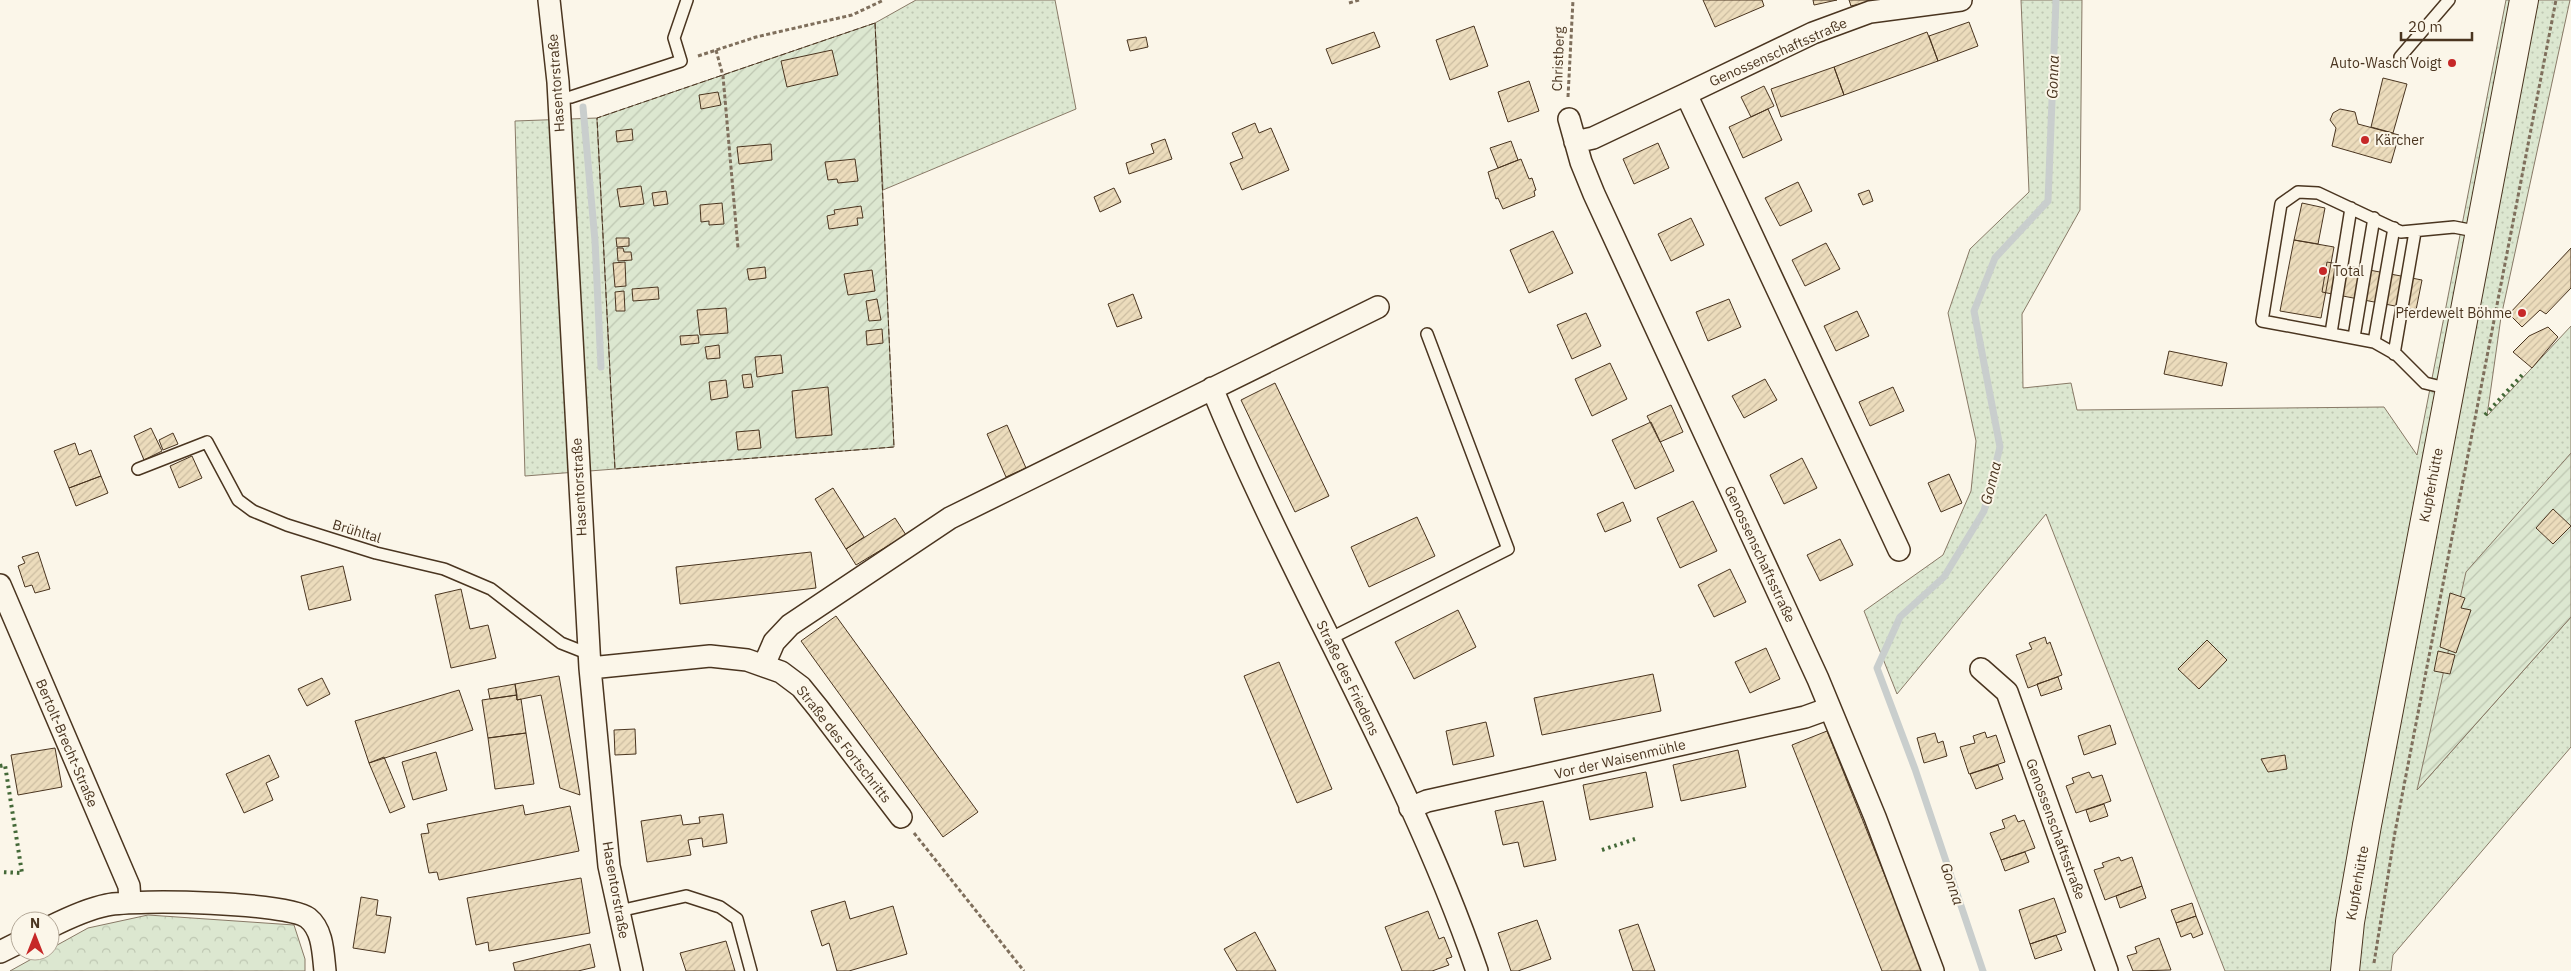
<svg xmlns="http://www.w3.org/2000/svg" width="2571" height="971" font-family="'IBM Plex Sans',sans-serif">
<style>
.grass{fill:url(#grass-dots);stroke:#887966}
.forest{fill:url(#forest-crowns);stroke:#887966}
.garden{fill:url(#garden-furrows);stroke:#887966}
.lines{fill:none;stroke-linecap:round;stroke-linejoin:round}
.stream{stroke:#c9cecd;stroke-width:7}
.building{fill:url(#building-hatch);stroke:#4a3520}
.service-casing{stroke:#4a3520;stroke-width:14}
.minor-casing{stroke:#4a3520;stroke-width:24}
.secondary-casing{stroke:#4a3520;stroke-width:30}
.path{stroke:#7f6f5c;stroke-width:3;stroke-dasharray:4 2.5;stroke-linecap:butt}
.service{stroke:#fbf6e9;stroke-width:11}
.minor{stroke:#fbf6e9;stroke-width:21}
.secondary{stroke:#fbf6e9;stroke-width:28}
.hedge{stroke:#436837;stroke-width:4;stroke-dasharray:2.5 4;stroke-linecap:butt}
.fence{stroke:#4a3520;stroke-width:1;stroke-dasharray:6 2.5;stroke-linecap:butt}
.poi-dot{fill:#c62828;stroke:#fbf6e9;stroke-width:2}
.labels{text-anchor:middle;stroke-width:4;stroke-linejoin:round;paint-order:stroke}
.street-label{font-size:14px;fill:#4a3520;stroke:#fbf6e9}
.poi-label{font-size:14px;fill:#4a3520;stroke:#fbf6e9;text-anchor:end}
.water-label{font-size:15px;font-style:italic;fill:#4a3520;stroke:#fbf6e9}
</style>
<defs>
<pattern id="grass-dots" width="8" height="8" patternUnits="userSpaceOnUse" patternTransform="scale(1.25)"><rect width="8" height="8" fill="#dce7d0"/><path d="M2 2h.1M6 6h.1" fill="none" stroke="#bec7b2" stroke-width="1.8" stroke-linecap="round"/></pattern>
<pattern id="forest-crowns" width="20" height="18" patternUnits="userSpaceOnUse" patternTransform="scale(1.25)"><rect width="20" height="18" fill="#dce7d0"/><path d="M2 6a3 3 0 1 1 6 0M12 15a3 3 0 1 1 6 0" fill="none" stroke="#bec7b2"/></pattern>
<pattern id="garden-furrows" width="10" height="10" patternUnits="userSpaceOnUse" patternTransform="scale(1.25)"><rect width="10" height="10" fill="#dce7d0"/><path d="M-1 1l2-2M0 10L10 0M9 11l2-2" fill="none" stroke="#bec7b2"/></pattern>
<pattern id="building-hatch" width="6" height="6" patternUnits="userSpaceOnUse" patternTransform="scale(1.25)"><rect width="6" height="6" fill="#ecdcbc"/><path d="M-1 1l2-2M0 6l6-6M5 7l2-2" fill="none" stroke="#ccbda1"/></pattern>
</defs>
<rect width="100%" height="100%" fill="#fbf6e9"/>
<path class="grass" d="M 916,0 L 1055,0 L 1076,109 L 883,190 L 875,23 Z
M 2021,0 L 2082,0 L 2080,210 L 2022,314 L 2023,388 L 2071,383 L 2077,410 L 2384,407 L 2417,455 L 2506,0 L 2570,0 L 2501,317 L 2487,416 L 2571,326 L 2571,455 L 2418,789 L 2571,617 L 2571,747 L 2393,955 L 2391,971 L 2225,971 L 2046,514 L 1897,694 L 1864,611 L 1943,555 L 1971,491 L 1976,441 L 1948,313 L 1970,249 L 2029,192 Z
M 597,118 L 615,469 L 525,476 L 515,121 Z"/>
<path class="forest" d="M 148,915 L 294,925 L 305,959 L 305,971 L 10,971 L 46,951 L 50,951 L 50,949 L 88,928 Z"/>
<path class="garden" d="M 875,23 L 894,447 L 615,469 L 597,118 Z
M 2571,453 L 2571,617 L 2417,790 L 2466,572 Z"/>
<g class="lines">
<path class="stream" d="M 583,107 L 595,241 L 601,367
M 1983,971 L 1915,769 L 1877,668 L 1900,617 L 1944,577 L 1984,511 L 2000,447 L 1974,311 L 1995,258 L 2048,201 L 2056,0"/>
</g>
<path class="building" d="M 1703,0 L 1762,0 L 1764,6 L 1715,27 Z
M 1813,0 L 1837,0 L 1814,5 Z
M 1849,0 L 1876,0 L 1851,6 Z
M 1969,22 L 1978,46 L 1938,61 L 1929,36 Z
M 1474,26 L 1488,66 L 1450,80 L 1436,40 Z
M 1374,32 L 1380,47 L 1332,64 L 1326,49 Z
M 1927,32 L 1938,61 L 1844,95 L 1834,67 Z
M 1146,37 L 1148,47 L 1130,51 L 1127,40 Z
M 832,50 L 838,75 L 787,87 L 781,61 Z
M 1834,67 L 1844,95 L 1781,117 L 1771,89 Z
M 2383,78 L 2407,84 L 2393,133 L 2371,127 Z
M 1529,81 L 1539,111 L 1508,122 L 1498,92 Z
M 1764,86 L 1774,106 L 1751,117 L 1741,97 Z
M 718,92 L 721,105 L 701,109 L 699,95 Z
M 1768,109 L 1782,140 L 1743,158 L 1729,127 Z
M 2340,109 L 2355,112 L 2358,124 L 2399,135 L 2391,163 L 2332,146 L 2336,128 L 2330,120 L 2333,113 Z
M 1255,123 L 1259,133 L 1271,128 L 1289,170 L 1242,190 L 1230,163 L 1243,158 L 1232,133 Z
M 632,129 L 633,140 L 617,142 L 616,131 Z
M 1165,139 L 1172,159 L 1129,174 L 1126,163 L 1154,153 L 1151,144 Z
M 1511,141 L 1518,160 L 1498,168 L 1490,148 Z
M 1658,143 L 1669,168 L 1634,184 L 1623,159 Z
M 771,144 L 772,160 L 739,164 L 737,147 Z
M 855,159 L 858,181 L 838,183 L 837,179 L 828,180 L 825,162 Z
M 1521,159 L 1529,179 L 1532,178 L 1536,190 L 1534,191 L 1535,196 L 1503,209 L 1498,198 L 1496,199 L 1488,172 Z
M 1798,182 L 1812,211 L 1780,226 L 1765,198 Z
M 641,186 L 644,204 L 620,207 L 617,189 Z
M 1114,188 L 1121,202 L 1100,212 L 1094,197 Z
M 1869,190 L 1873,201 L 1863,205 L 1858,194 Z
M 666,191 L 668,204 L 654,206 L 652,193 Z
M 722,203 L 724,224 L 709,225 L 709,221 L 701,222 L 700,205 Z
M 2302,203 L 2325,208 L 2318,244 L 2294,240 Z
M 861,206 L 863,218 L 857,218 L 858,225 L 829,229 L 827,216 L 835,214 L 834,210 Z
M 1691,218 L 1704,245 L 1671,261 L 1658,234 Z
M 1553,231 L 1573,273 L 1529,293 L 1510,250 Z
M 616,238 L 629,238 L 629,246 L 617,247 Z
M 2294,240 L 2334,247 L 2321,318 L 2280,311 Z
M 1826,243 L 1840,269 L 1805,286 L 1792,260 Z
M 617,248 L 623,248 L 624,252 L 631,252 L 632,260 L 618,261 Z
M 2571,248 L 2571,288 L 2546,314 L 2540,310 L 2522,327 L 2509,314 Z
M 625,262 L 626,286 L 615,287 L 613,263 Z
M 2327,262 L 2422,280 L 2416,310 L 2322,292 Z
M 765,267 L 766,278 L 749,280 L 747,269 Z
M 872,270 L 875,291 L 848,295 L 844,274 Z
M 658,287 L 659,299 L 633,301 L 632,289 Z
M 624,291 L 625,311 L 616,311 L 615,292 Z
M 1133,294 L 1142,318 L 1117,327 L 1108,304 Z
M 877,299 L 881,320 L 869,321 L 866,301 Z
M 1729,299 L 1741,327 L 1708,341 L 1696,312 Z
M 726,308 L 728,333 L 700,335 L 697,310 Z
M 1857,311 L 1869,336 L 1836,351 L 1824,326 Z
M 1586,313 L 1601,346 L 1572,359 L 1557,325 Z
M 2548,327 L 2558,337 L 2532,368 L 2513,352 L 2529,336 Z
M 882,329 L 883,343 L 867,345 L 866,331 Z
M 698,335 L 699,343 L 681,345 L 680,336 Z
M 719,345 L 720,358 L 707,359 L 705,347 Z
M 2169,351 L 2227,363 L 2222,386 L 2164,374 Z
M 781,355 L 783,373 L 757,377 L 755,357 Z
M 1610,363 L 1627,399 L 1592,416 L 1575,379 Z
M 751,374 L 753,387 L 744,388 L 742,375 Z
M 1765,379 L 1777,400 L 1744,418 L 1732,396 Z
M 726,380 L 728,397 L 711,400 L 709,382 Z
M 1275,383 L 1329,496 L 1295,512 L 1241,400 Z
M 828,387 L 832,435 L 796,438 L 792,391 Z
M 1893,387 L 1904,411 L 1870,426 L 1859,402 Z
M 1671,405 L 1683,432 L 1660,442 L 1647,416 Z
M 1651,422 L 1674,471 L 1635,489 L 1612,440 Z
M 1007,425 L 1026,468 L 1006,477 L 987,434 Z
M 151,428 L 162,451 L 144,460 L 134,436 Z
M 759,430 L 761,448 L 738,450 L 736,432 Z
M 173,433 L 178,444 L 163,450 L 159,440 Z
M 75,443 L 79,455 L 91,450 L 101,476 L 69,488 L 54,451 Z
M 192,456 L 202,478 L 179,488 L 170,466 Z
M 1802,458 L 1817,488 L 1784,504 L 1770,475 Z
M 1949,474 L 1962,503 L 1941,512 L 1928,483 Z
M 101,476 L 108,493 L 76,506 L 69,488 Z
M 833,488 L 864,537 L 846,549 L 815,499 Z
M 1693,501 L 1717,551 L 1680,568 L 1657,518 Z
M 1623,502 L 1631,521 L 1605,532 L 1597,514 Z
M 2553,509 L 2571,526 L 2553,544 L 2536,528 Z
M 1417,517 L 1435,556 L 1369,587 L 1351,547 Z
M 895,518 L 906,535 L 856,565 L 846,549 Z
M 1840,539 L 1853,565 L 1820,581 L 1807,555 Z
M 38,552 L 50,589 L 35,593 L 32,585 L 25,587 L 18,566 L 25,563 L 22,557 Z
M 811,552 L 816,588 L 680,604 L 676,567 Z
M 343,566 L 351,600 L 309,610 L 301,576 Z
M 1730,569 L 1746,602 L 1714,617 L 1698,585 Z
M 461,589 L 470,629 L 488,625 L 496,658 L 451,668 L 435,595 Z
M 2450,593 L 2465,598 L 2461,608 L 2471,610 L 2456,653 L 2440,647 Z
M 1458,610 L 1476,647 L 1414,679 L 1395,642 Z
M 836,616 L 978,812 L 943,837 L 801,641 Z
M 2045,637 L 2047,644 L 2050,642 L 2062,675 L 2028,688 L 2016,655 L 2032,649 L 2029,643 Z
M 2207,640 L 2227,660 L 2199,689 L 2178,669 Z
M 1766,648 L 1780,679 L 1750,693 L 1735,662 Z
M 2438,651 L 2455,655 L 2450,674 L 2434,671 Z
M 1279,662 L 1332,789 L 1297,803 L 1244,676 Z
M 1653,674 L 1661,711 L 1542,735 L 1534,698 Z
M 559,676 L 580,795 L 560,788 L 541,695 L 517,700 L 515,684 Z
M 2058,677 L 2062,689 L 2041,696 L 2037,684 Z
M 322,678 L 330,694 L 307,706 L 298,689 Z
M 515,684 L 517,695 L 490,699 L 488,689 Z
M 459,690 L 473,730 L 369,763 L 355,721 Z
M 517,695 L 517,700 L 521,699 L 526,733 L 488,738 L 482,700 Z
M 1486,722 L 1494,756 L 1453,765 L 1446,731 Z
M 2110,725 L 2116,744 L 2084,755 L 2078,736 Z
M 635,729 L 636,754 L 615,755 L 614,730 Z
M 1827,731 L 1923,971 L 1882,971 L 1792,745 Z
M 1985,732 L 1987,738 L 1996,735 L 2005,762 L 1969,774 L 1960,747 L 1975,743 L 1973,736 Z
M 526,733 L 534,784 L 495,789 L 488,738 Z
M 1935,733 L 1938,743 L 1943,741 L 1947,756 L 1924,763 L 1917,738 Z
M 55,748 L 62,787 L 18,795 L 11,755 Z
M 1738,750 L 1746,787 L 1681,801 L 1673,765 Z
M 436,752 L 447,790 L 413,800 L 402,762 Z
M 269,755 L 279,777 L 266,783 L 273,800 L 244,813 L 226,774 Z
M 2285,755 L 2287,769 L 2268,772 L 2261,759 Z
M 384,757 L 405,807 L 390,813 L 369,763 Z
M 1998,765 L 2003,779 L 1976,789 L 1970,774 Z
M 1646,772 L 1653,807 L 1590,820 L 1583,785 Z
M 2089,772 L 2092,778 L 2102,775 L 2111,801 L 2076,813 L 2066,786 L 2074,783 L 2072,778 Z
M 1543,801 L 1556,860 L 1524,867 L 1518,842 L 1503,845 L 1495,811 Z
M 2104,804 L 2108,816 L 2090,822 L 2086,810 Z
M 523,805 L 525,815 L 570,806 L 579,851 L 439,880 L 437,872 L 429,873 L 421,834 L 429,833 L 427,824 Z
M 723,814 L 727,843 L 703,847 L 702,838 L 688,840 L 691,855 L 647,862 L 641,821 L 681,815 L 683,825 L 700,823 L 699,817 Z
M 2015,815 L 2018,822 L 2024,820 L 2035,848 L 2001,860 L 1990,833 L 2005,828 L 2002,820 Z
M 2025,852 L 2029,862 L 2005,871 L 2001,860 Z
M 2119,857 L 2121,861 L 2132,857 L 2142,886 L 2105,900 L 2094,870 L 2104,867 L 2102,863 Z
M 581,878 L 590,933 L 489,951 L 488,942 L 476,945 L 467,898 Z
M 2142,886 L 2146,898 L 2120,908 L 2116,896 Z
M 361,897 L 378,900 L 376,915 L 391,917 L 385,953 L 353,948 Z
M 2054,898 L 2066,932 L 2030,944 L 2019,910 Z
M 845,901 L 850,919 L 893,906 L 907,954 L 849,971 L 837,971 L 829,943 L 822,946 L 811,911 Z
M 2192,903 L 2196,916 L 2176,923 L 2171,910 Z
M 1428,911 L 1439,939 L 1444,937 L 1452,957 L 1446,959 L 1449,965 L 1432,971 L 1402,971 L 1385,927 Z
M 2196,916 L 2203,934 L 2193,938 L 2191,933 L 2181,937 L 2176,923 Z
M 1537,920 L 1551,959 L 1518,971 L 1511,971 L 1498,933 Z
M 1638,924 L 1655,971 L 1633,971 L 1619,930 Z
M 1255,932 L 1276,971 L 1237,971 L 1224,949 Z
M 2056,935 L 2062,950 L 2035,959 L 2030,944 Z
M 2159,938 L 2171,970 L 2133,971 L 2127,956 L 2137,953 L 2135,947 Z
M 726,941 L 735,971 L 686,971 L 680,953 Z
M 590,944 L 595,967 L 578,971 L 515,971 L 513,963 Z"/>
<g class="lines">
<defs>
<path id="service" d="M 2400,57 L 2449,0
M 559,98 L 571,97 L 681,61 L 674,38 L 687,0
M 2331,333 L 2351,208
M 2354,337 L 2374,218
M 2374,342 L 2394,228
M 2394,354 L 2415,232
M 2450,389 L 2425,383 L 2397,355 L 2374,342 L 2262,321 L 2281,204 L 2298,192 L 2318,193 L 2401,232 L 2454,227 L 2480,232
M 138,469 L 207,442 L 238,500 L 253,511 L 287,525 L 376,553 L 444,569 L 491,589 L 561,643 L 589,654
M 1329,639 L 1508,549 L 1427,334
M 619,911 L 686,896 L 720,907 L 737,919 L 751,971"/>
<path id="minor" d="M 549,0 L 558,82 L 590,668 L 609,866 L 632,971
M 1686,94 L 1813,33 L 1870,12 L 1961,0
M 1569,119 L 1581,162 L 1594,194 L 1818,679 L 1875,817 L 1933,971
M 1575,142 L 1593,138 L 1686,94 L 1899,550
M 1212,388 C 1293,585 1408,770 1477,971
M 0,585 L 129,886 L 130,901
M 764,665 L 774,642 L 790,625 L 950,518 L 1378,307
M 590,668 L 710,656 L 747,660 L 781,672 L 801,687 L 818,708 L 901,817
M 1981,669 L 2007,692 L 2107,971
M 1410,808 L 1427,801 L 1805,717 L 1830,708
M 50,927 C 68,918 87,909 107,905 C 136,899 288,902 308,918 C 323,930 323,953 325,971
M 0,952 L 20,942"/>
<path id="secondary" d="M 2345,971 L 2350,922 L 2367,825 L 2524,0"/>
</defs>
<use href="#service" class="service-casing"/>
<use href="#minor" class="minor-casing"/>
<use href="#secondary" class="secondary-casing"/>
<path class="path" d="M 1349,3 L 1359,0
M 716,50 L 723,76 L 738,248
M 698,56 L 756,37 L 852,15 L 884,0
M 1568,97 L 1573,0
M 914,833 L 1024,971
M 2374,963 L 2395,832 L 2556,0"/>
<use href="#service" class="service"/>
<use href="#minor" class="minor"/>
<use href="#secondary" class="secondary"/>
<path class="hedge" d="M 2485,415 L 2525,372
M 0,766 L 5,765 L 22,873 L 0,872
M 1602,850 L 1635,839"/>
<path class="fence" d="M 875,23 L 894,447 L 615,469 L 597,118 Z"/>
</g>
<g class="poi-dot">
<circle cx="2452" cy="63" r="5"/>
<circle cx="2365" cy="140" r="5"/>
<circle cx="2323" cy="271" r="5"/>
<circle cx="2522" cy="313" r="5"/>
</g>
<g class="labels">
<g class="street-label">
<text transform="translate(1778 52) rotate(-24)" y="5">Genossenschaftsstraße</text>
<text transform="translate(1558 59) rotate(-88)" y="5">Christberg</text>
<text transform="translate(556 83) rotate(-94)" y="5">Hasentorstraße</text>
<text transform="translate(2431 485) rotate(-79)" y="5">Kupferhütte</text>
<text transform="translate(579 487) rotate(-93)" y="5">Hasentorstraße</text>
<text transform="translate(357 531) rotate(17)" y="5">Brühltal</text>
<text transform="translate(1760 554) rotate(65)" y="5">Genossenschaftsstraße</text>
<text transform="translate(1348 678) rotate(64)" y="5">Straße des Friedens</text>
<text transform="translate(67 743) rotate(67)" y="5">Bertolt-Brecht-Straße</text>
<text transform="translate(844 744) rotate(52)" y="5">Straße des Fortschritts</text>
<text transform="translate(1620 759) rotate(-13)" y="5">Vor der Waisenmühle</text>
<text transform="translate(2056 829) rotate(70)" y="5">Genossenschaftsstraße</text>
<text transform="translate(2357 883) rotate(-80)" y="5">Kupferhütte</text>
<text transform="translate(616 890) rotate(80)" y="5">Hasentorstraße</text>
</g>
<g class="poi-label">
<text x="2442" y="68">Auto-Wasch Voigt</text>
<text x="2375" y="145" text-anchor="start">Kärcher</text>
<text x="2333" y="276" text-anchor="start">Total</text>
<text x="2512" y="318">Pferdewelt Böhme</text>
</g>
<g class="water-label">
<text transform="translate(2053 77) rotate(-88)" y="5">Gonna</text>
<text transform="translate(1991 483) rotate(-76)" y="5">Gonna</text>
<text transform="translate(1952 884) rotate(71)" y="5">Gonna</text>
</g>
</g>
<g transform="translate(35 936)"><circle r="24" fill="#fbf6e9" stroke="#b4a999"/>
<path d="M0-4L9 19L0 12L-9 19Z" fill="#c62828"/>
<text y="-8" font-size="14" font-weight="bold" text-anchor="middle" fill="#4a3520">N</text>
</g>
<path d="M2401 32v8h71v-8" fill="none" stroke="#4a3520" stroke-width="2.5"/>
<text x="2408" y="32" font-size="15" fill="#4a3520" stroke="#fbf6e9" stroke-width="4" paint-order="stroke">20 m</text>
</svg>
